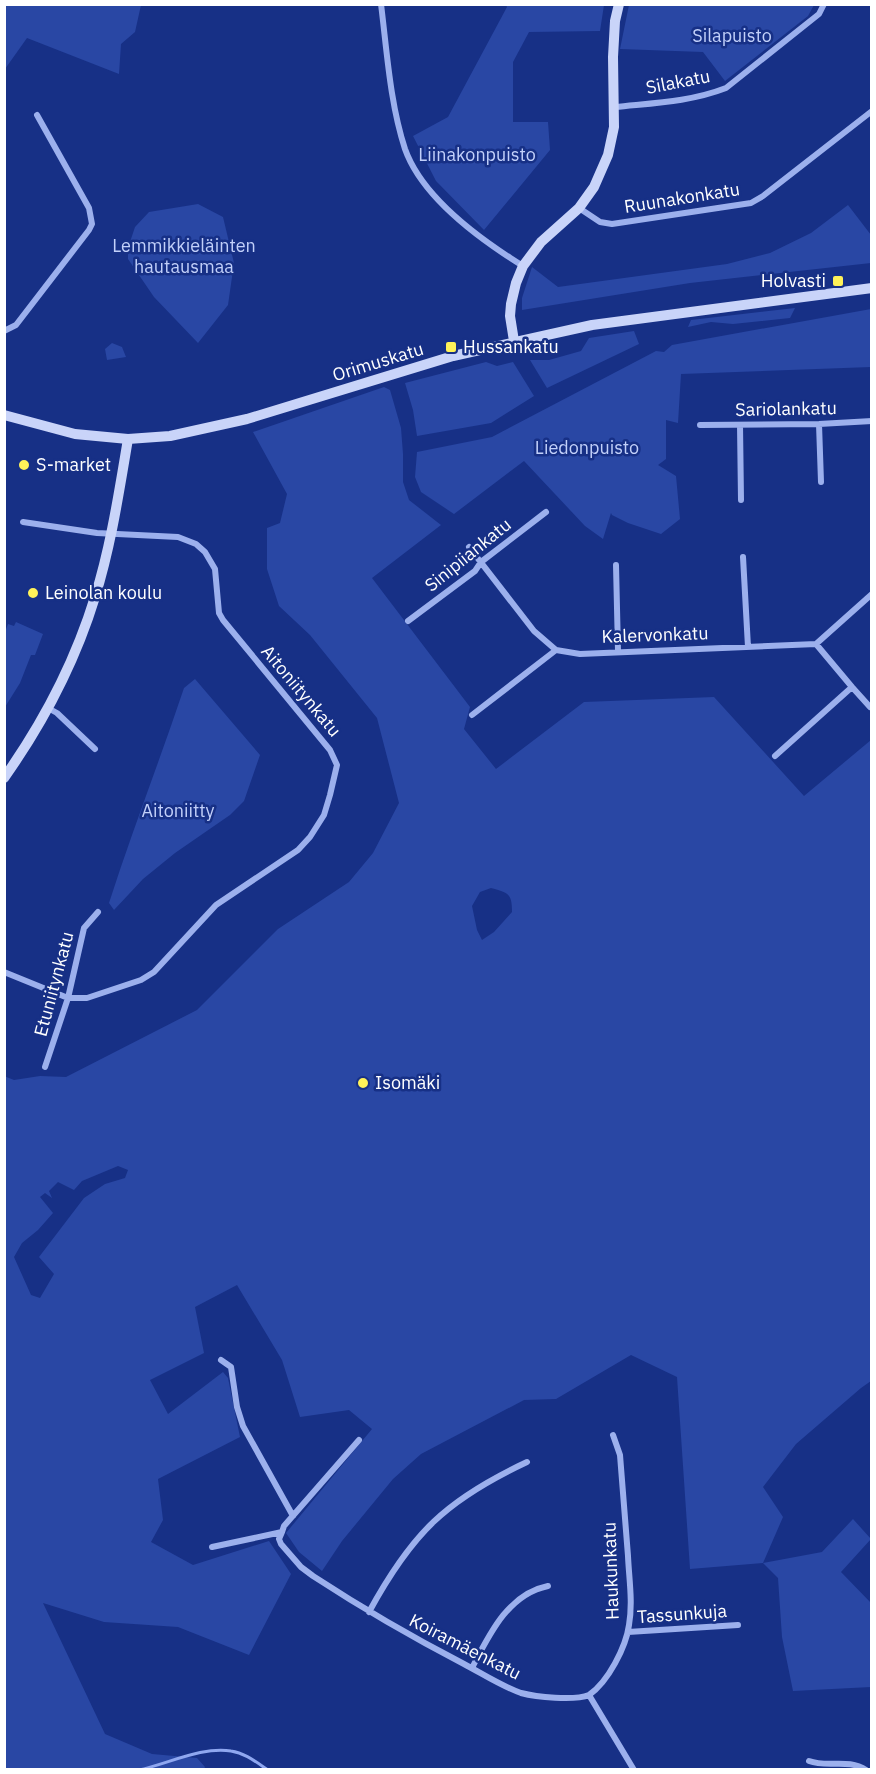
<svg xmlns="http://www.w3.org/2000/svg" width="876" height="1774" font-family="'IBM Plex Sans',sans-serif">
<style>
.green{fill:#2947a4;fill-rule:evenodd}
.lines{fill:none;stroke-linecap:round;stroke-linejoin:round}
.stream{stroke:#8fa7f0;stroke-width:3}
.street{stroke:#9cb0ed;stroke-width:6}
.secondary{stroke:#c9d4f9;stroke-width:10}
.poi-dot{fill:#fff259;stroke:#173086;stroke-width:2}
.labels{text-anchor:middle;stroke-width:5;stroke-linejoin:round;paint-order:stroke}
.park-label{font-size:18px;fill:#c2d0fa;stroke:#173086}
.street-label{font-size:18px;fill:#fff;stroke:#173086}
.poi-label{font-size:18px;fill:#fff;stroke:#173086;text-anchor:start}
</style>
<rect width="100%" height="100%" fill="#173086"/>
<path class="green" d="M 5,4 L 141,4 L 141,5 L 135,32 L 121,44 L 119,74 L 27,38 L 5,69 Z
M 506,5 L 604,5 L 600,31 L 529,32 L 513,62 L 513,122 L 548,122 L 550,150 L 484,230 L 436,181 L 413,136 L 448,117 L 507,7 Z
M 629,5 L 629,4 L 814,5 L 808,16 L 725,81 L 703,52 L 620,49 Z
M 198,204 L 223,217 L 234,263 L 228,305 L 198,343 L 154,297 L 128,259 L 128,248 L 135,227 L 149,212 Z
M 848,205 L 871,235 L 871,263 L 690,283 L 522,310 L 522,298 L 532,267 L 558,287 L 727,264 L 770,253 L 811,233 Z
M 795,308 L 790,318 L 733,324 L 711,322 L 688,327 L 691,320 Z
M 871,309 L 871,367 L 681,374 L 678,423 L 666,420 L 666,459 L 658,465 L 676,476 L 680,519 L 661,534 L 628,523 L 612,515 L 611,513 L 603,539 L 585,526 L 524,461 L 454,514 L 421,492 L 415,477 L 417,452 L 492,437 L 656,351 L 664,352 L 672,345 Z
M 634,331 L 639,344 L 547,388 L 530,360 L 549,360 L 581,351 L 589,338 Z
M 112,343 L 122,347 L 126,357 L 107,360 L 105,349 Z
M 486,362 L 497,366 L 513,362 L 534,396 L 491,423 L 417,436 L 413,410 L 405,383 Z
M 384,387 L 390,390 L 401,428 L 403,454 L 403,482 L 409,500 L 441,525 L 372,578 L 470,707 L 464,729 L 496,769 L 584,702 L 714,697 L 804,796 L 871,740 L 871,1381 L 861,1388 L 796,1444 L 763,1487 L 783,1517 L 763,1563 L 822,1552 L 853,1519 L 871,1539 L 841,1572 L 871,1603 L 871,1687 L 793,1691 L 782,1637 L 778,1578 L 763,1563 L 690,1569 L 677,1377 L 631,1355 L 556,1399 L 524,1400 L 421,1454 L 393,1479 L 342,1541 L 322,1571 L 299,1552 L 286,1533 L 372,1429 L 349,1410 L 300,1417 L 282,1360 L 237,1285 L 195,1307 L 204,1353 L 150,1380 L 168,1414 L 223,1372 L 228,1378 L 240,1437 L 158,1479 L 163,1520 L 151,1542 L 193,1565 L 269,1541 L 291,1574 L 249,1655 L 178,1627 L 104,1622 L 43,1603 L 105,1734 L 152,1754 L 197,1758 L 205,1767 L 204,1769 L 5,1769 L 4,1076 L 14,1080 L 40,1076 L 66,1077 L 197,1010 L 278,929 L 349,882 L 373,853 L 399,803 L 377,718 L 310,635 L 279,606 L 267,569 L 267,528 L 280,523 L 287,494 L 253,432 ZM 491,888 C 508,893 512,893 512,912 L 494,932 L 482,940 L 477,930 L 472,906 L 480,892 ZM 118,1166 L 128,1170 L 125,1178 L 105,1184 L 84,1198 L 39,1257 L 54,1274 L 40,1298 L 31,1295 L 14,1257 L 22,1243 L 38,1230 L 53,1213 L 40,1197 L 45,1193 L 52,1198 L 49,1191 L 58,1182 L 74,1190 L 82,1181 Z
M 16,622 L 43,634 L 35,655 L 31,655 L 20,683 L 5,707 L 5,632 L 8,624 L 14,626 Z
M 195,679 L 260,755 L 244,801 L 230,815 L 175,853 L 143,879 L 114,910 L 109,903 C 132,831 160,760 184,688 Z"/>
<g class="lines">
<path class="stream" d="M 139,1770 C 167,1764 203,1746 231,1751 C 245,1753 256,1762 268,1770"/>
<path class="street" d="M 381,4 C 387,52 390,103 405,149 C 422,197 481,240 523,266
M 615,107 C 652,103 690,102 726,88 L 819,14 L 824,4
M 579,208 L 600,222 L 612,224 L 751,203 L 763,196 L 872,111
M 4,331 L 16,325 L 89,230 L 92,224 L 89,208 L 37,115
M 819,424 L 821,482
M 700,425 L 819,424 L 872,421
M 740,425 L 741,500
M 469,547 L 534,631 L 556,650 L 580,654 L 816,644 L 872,594
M 743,557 L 748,647
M 616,565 L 618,651
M 408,621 L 475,571 L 481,562 L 546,512
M 852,687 L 870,707
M 48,708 L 57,713 L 95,749
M 472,715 L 556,650
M 775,756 L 852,687 L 816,644
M 4,972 L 68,998 L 87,998 L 141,980 L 154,972 L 216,905 L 298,850 L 310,837 L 324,815 L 330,795 L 337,765 L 330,750 L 223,620 L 219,613 L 215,569 L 205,552 L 196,544 L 178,537 L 97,533 L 23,522
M 45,1067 L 68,998 L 84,928 L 98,912
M 221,1360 L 231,1367 L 237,1407 L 243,1426 L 293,1516
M 282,1532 L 279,1539 L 281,1544 L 301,1567 L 313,1576 C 362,1608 412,1637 464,1664 C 483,1674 501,1686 521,1693 C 536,1697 574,1701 589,1695 L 634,1770
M 212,1547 L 282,1532 L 284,1526 L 359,1440
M 369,1612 C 412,1533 446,1500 527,1462
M 628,1632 L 738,1625
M 472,1668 C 489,1635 508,1594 548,1586
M 589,1695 C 608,1682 626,1647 629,1625 C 633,1602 629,1579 628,1556 C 625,1522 623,1489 620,1455 L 613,1435
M 809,1761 C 828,1768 848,1758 866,1770"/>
<path class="secondary" d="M 514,341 L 510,316 L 511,304 L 516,283 L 523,266 L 541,242 L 579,208 L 594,187 L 608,155 L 614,127 L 613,57 L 615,21 L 619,4
M 4,415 L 75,434 L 128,439 L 170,436 L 247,419 L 453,356 L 592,325 L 872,288
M 4,778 C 43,723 75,662 95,597 C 111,546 119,492 128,439"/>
</g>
<g class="poi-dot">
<rect x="832" y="275" width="12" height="12" rx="3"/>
<rect x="445" y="341" width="12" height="12" rx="3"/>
<circle cx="24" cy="465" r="6"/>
<circle cx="33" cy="593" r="6"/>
<circle cx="363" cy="1083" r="6"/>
</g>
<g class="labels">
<g class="park-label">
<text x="732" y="42">Silapuisto</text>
<text x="477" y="161">Liinakonpuisto</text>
<text x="184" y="252">Lemmikkieläinten<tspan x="184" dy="21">hautausmaa</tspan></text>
<text x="587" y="454">Liedonpuisto</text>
<text x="178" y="817">Aitoniitty</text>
</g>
<g class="street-label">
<text transform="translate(678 82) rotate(-11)" y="6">Silakatu</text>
<text transform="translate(682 198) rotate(-9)" y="6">Ruunakonkatu</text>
<text transform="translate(378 362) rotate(-17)" y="6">Orimuskatu</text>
<text transform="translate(786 409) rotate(-1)" y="6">Sariolankatu</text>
<text transform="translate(468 555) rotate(-39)" y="6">Sinipiiankatu</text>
<text transform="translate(655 635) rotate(-2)" y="6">Kalervonkatu</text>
<text transform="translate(301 691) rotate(50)" y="6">Aitoniitynkatu</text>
<text transform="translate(54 984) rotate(-75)" y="6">Etuniitynkatu</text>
<text transform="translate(611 1571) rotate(-92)" y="6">Haukunkatu</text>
<text transform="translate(682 1614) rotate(-4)" y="6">Tassunkuja</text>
<text transform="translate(465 1647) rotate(27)" y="6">Koiramäenkatu</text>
</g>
<g class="poi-label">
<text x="826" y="287" text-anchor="end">Holvasti</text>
<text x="463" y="353">Hussankatu</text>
<text x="36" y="471">S-market</text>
<text x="45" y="599">Leinolan koulu</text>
<text x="375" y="1089">Isomäki</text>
</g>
</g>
<rect width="876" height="1774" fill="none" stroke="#ffffff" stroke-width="12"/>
</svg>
